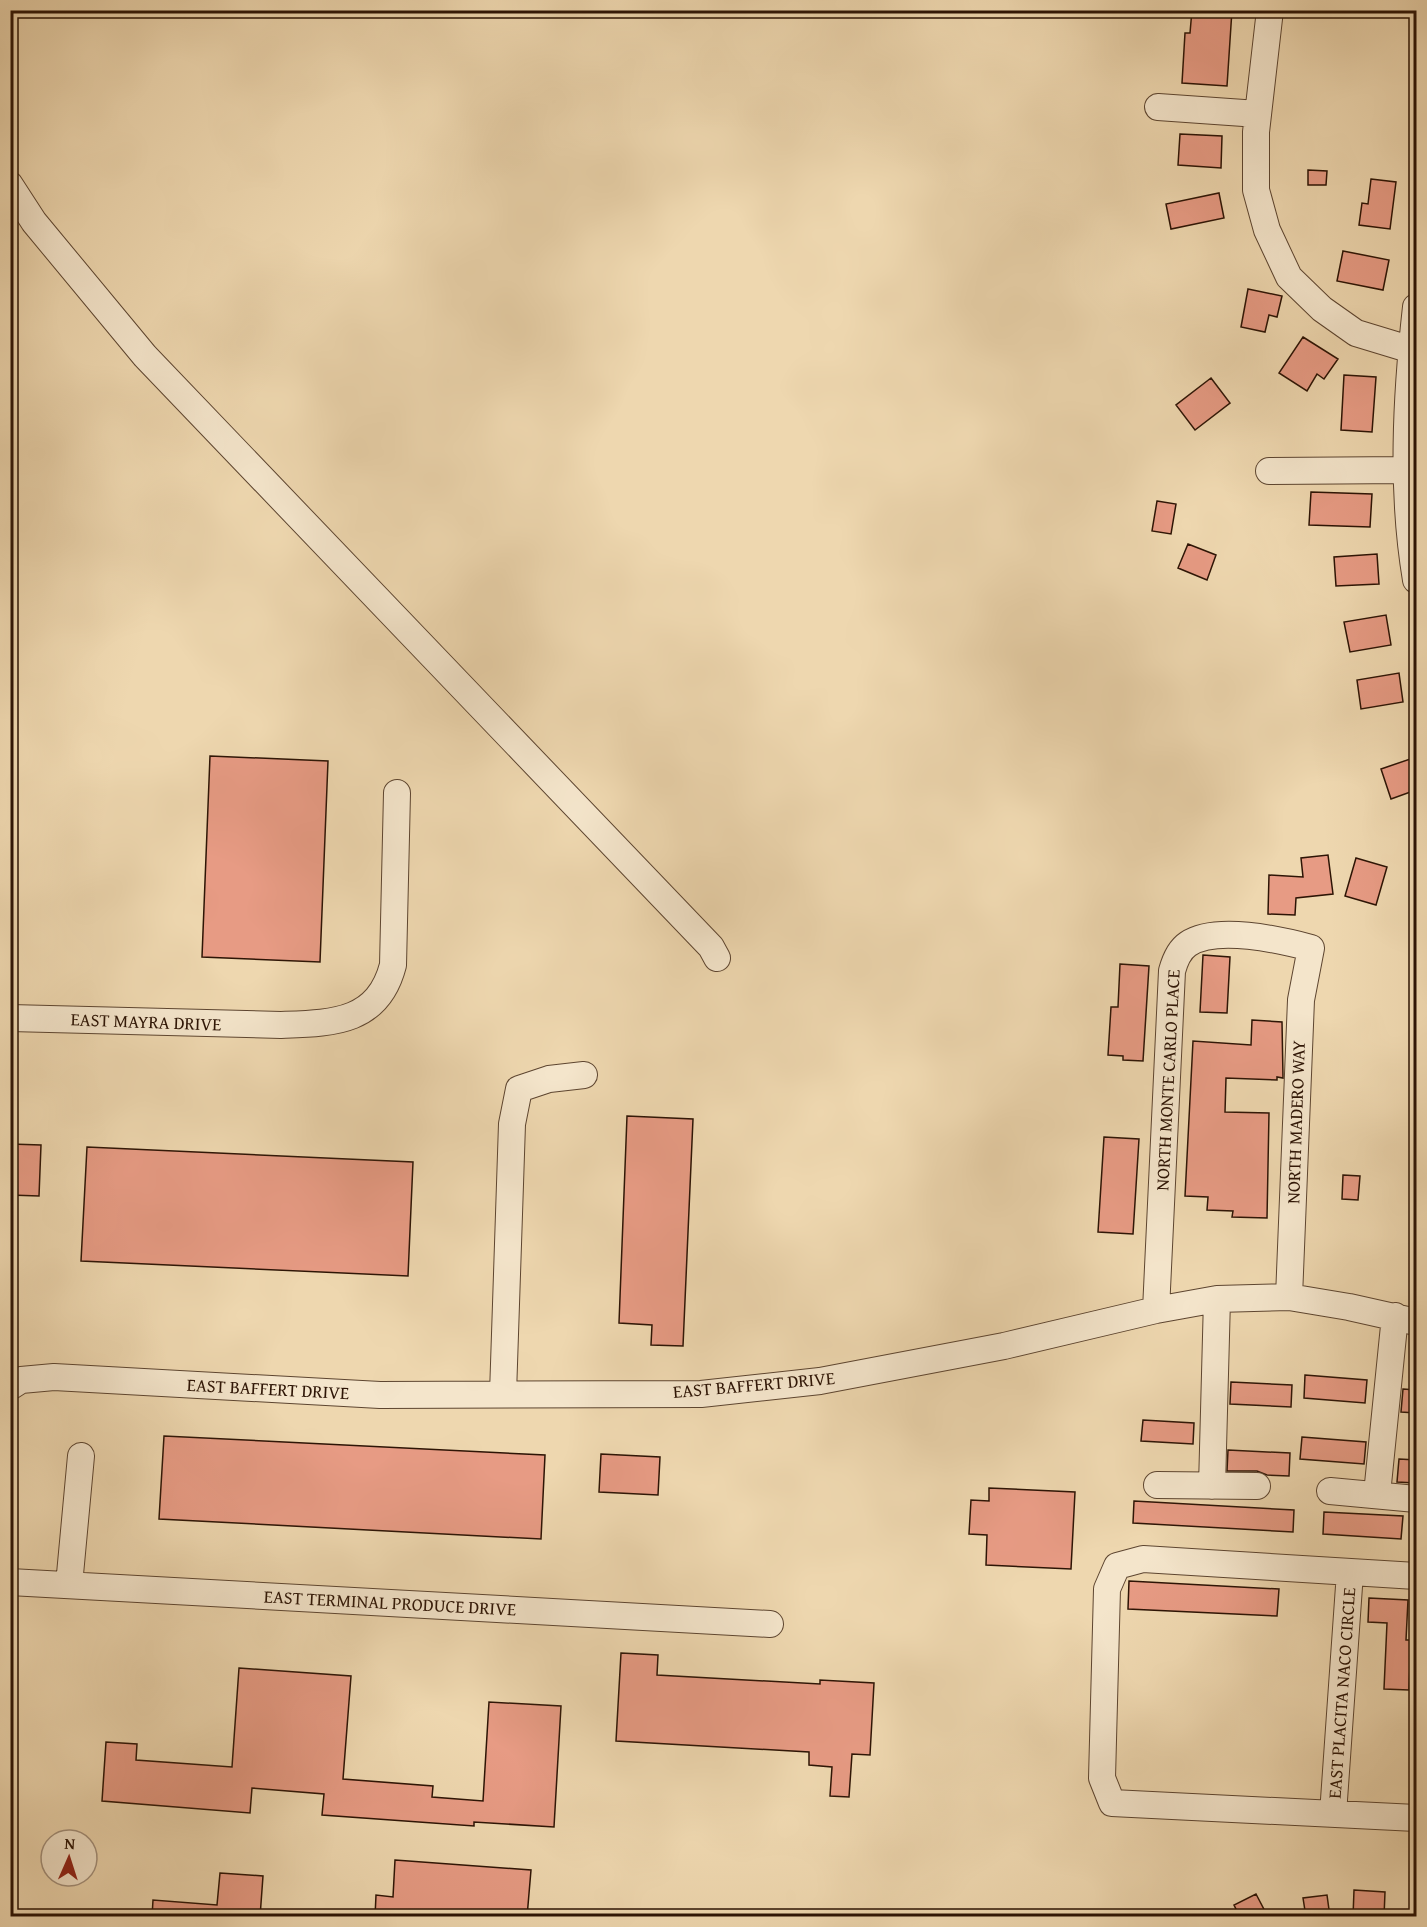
<svg xmlns="http://www.w3.org/2000/svg" width="1427" height="1927" font-family="'Gentium Book Plus',serif">
<style>
.building{fill:#e79b84;stroke:#2d1405;stroke-width:1.5}
.lines{fill:none;stroke-linecap:round;stroke-linejoin:round}
.minor-casing{stroke:#5d4530;stroke-width:28}
.minor{stroke:#f4e5cb;stroke-width:26}
.labels{text-anchor:middle;stroke-width:4.5;stroke-linejoin:round;paint-order:stroke}
.street-label{font-size:18px;fill:#2d1405;stroke:#f4e5cb}
</style>
<rect width="100%" height="100%" fill="#eed7af"/>
<filter id="stains"><feTurbulence type="fractalNoise" baseFrequency=".00333" numOctaves="4"/><feColorMatrix values="0 0 0 0 .2 0 0 0 0 .09 0 0 0 0 .02 0 0 0 .5 -.17"/></filter>
<radialGradient id="worn" r=".72"><stop offset=".6" stop-color="#630" stop-opacity="0"/><stop offset="1" stop-color="#630" stop-opacity=".3"/></radialGradient>
<path class="building" d="M 1192,10 L 1232,10 L 1227,86 L 1182,83 L 1185,33 L 1190,33 Z
M 1180,134 L 1222,136 L 1221,168 L 1178,165 Z
M 1308,170 L 1327,171 L 1326,185 L 1308,185 Z
M 1371,179 L 1396,182 L 1390,229 L 1359,225 L 1362,203 L 1368,204 Z
M 1219,193 L 1224,218 L 1171,229 L 1166,204 Z
M 1343,251 L 1389,260 L 1383,290 L 1337,281 Z
M 1248,289 L 1282,296 L 1277,317 L 1269,315 L 1265,332 L 1241,327 Z
M 1303,337 L 1338,359 L 1324,379 L 1317,374 L 1307,391 L 1279,373 Z
M 1344,375 L 1376,377 L 1372,432 L 1341,430 Z
M 1211,378 L 1230,403 L 1195,430 L 1176,405 Z
M 1311,492 L 1372,494 L 1370,527 L 1309,525 Z
M 1157,501 L 1176,504 L 1171,534 L 1152,531 Z
M 1188,544 L 1216,555 L 1207,580 L 1178,568 Z
M 1377,554 L 1379,584 L 1336,586 L 1334,557 Z
M 1386,615 L 1391,645 L 1350,652 L 1344,622 Z
M 1399,673 L 1403,702 L 1361,709 L 1357,680 Z
M 210,756 L 328,761 L 320,962 L 202,957 Z
M 1416,757 L 1416,790 L 1391,799 L 1381,769 Z
M 1328,855 L 1333,894 L 1296,898 L 1295,915 L 1268,914 L 1269,875 L 1303,877 L 1301,858 Z
M 1356,858 L 1387,867 L 1376,905 L 1345,896 Z
M 1203,955 L 1230,957 L 1227,1013 L 1200,1012 Z
M 1120,964 L 1149,966 L 1143,1061 L 1123,1060 L 1123,1056 L 1108,1055 L 1111,1007 L 1118,1007 Z
M 1252,1020 L 1282,1022 L 1283,1078 L 1277,1077 L 1277,1080 L 1226,1078 L 1225,1112 L 1269,1113 L 1267,1218 L 1232,1217 L 1233,1211 L 1207,1210 L 1208,1197 L 1185,1196 L 1193,1041 L 1251,1045 Z
M 627,1116 L 693,1119 L 683,1346 L 651,1345 L 652,1325 L 619,1323 Z
M 1104,1137 L 1139,1139 L 1133,1234 L 1098,1232 Z
M 10,1144 L 41,1145 L 39,1196 L 10,1195 Z
M 87,1147 L 413,1162 L 408,1276 L 81,1261 Z
M 1343,1175 L 1360,1176 L 1358,1200 L 1342,1199 Z
M 1305,1375 L 1367,1380 L 1365,1403 L 1304,1398 Z
M 1231,1382 L 1292,1385 L 1291,1407 L 1230,1404 Z
M 1403,1389 L 1416,1390 L 1416,1413 L 1401,1412 Z
M 1143,1420 L 1194,1423 L 1193,1444 L 1141,1441 Z
M 164,1436 L 545,1455 L 541,1539 L 159,1519 Z
M 1302,1437 L 1366,1442 L 1364,1464 L 1300,1459 Z
M 1228,1450 L 1290,1453 L 1289,1476 L 1267,1475 L 1257,1471 L 1227,1471 Z
M 601,1454 L 660,1457 L 658,1495 L 599,1492 Z
M 1399,1459 L 1416,1460 L 1416,1483 L 1397,1482 Z
M 989,1488 L 1075,1492 L 1071,1569 L 986,1565 L 987,1535 L 969,1534 L 971,1500 L 989,1501 Z
M 1134,1501 L 1294,1510 L 1293,1532 L 1133,1523 Z
M 1324,1512 L 1403,1516 L 1401,1539 L 1323,1534 Z
M 1129,1581 L 1279,1589 L 1277,1616 L 1128,1609 Z
M 1369,1598 L 1408,1600 L 1406,1640 L 1411,1640 L 1409,1690 L 1384,1689 L 1387,1623 L 1368,1622 Z
M 621,1653 L 658,1655 L 657,1675 L 820,1684 L 820,1680 L 874,1683 L 870,1755 L 852,1754 L 849,1797 L 830,1796 L 832,1767 L 809,1765 L 809,1752 L 616,1741 Z
M 239,1668 L 351,1676 L 343,1779 L 433,1786 L 432,1797 L 483,1801 L 489,1702 L 561,1706 L 554,1827 L 474,1822 L 474,1826 L 322,1815 L 324,1794 L 252,1788 L 250,1813 L 102,1801 L 106,1742 L 137,1744 L 136,1760 L 232,1767 Z
M 395,1860 L 531,1870 L 527,1917 L 375,1917 L 376,1895 L 393,1897 Z
M 220,1873 L 263,1876 L 260,1917 L 152,1917 L 153,1900 L 217,1905 Z
M 1354,1890 L 1385,1892 L 1384,1917 L 1353,1917 Z
M 1256,1894 L 1268,1917 L 1240,1917 L 1234,1905 Z
M 1327,1895 L 1330,1917 L 1306,1917 L 1303,1898 Z"/>
<g class="lines">
<defs>
<path id="minor" d="M 1270,10 L 1256,132 L 1256,190 L 1267,230 L 1289,277 L 1322,309 L 1356,333 L 1412,350
M 1158,107 L 1258,114
M 10,185 L 34,222 L 145,356 L 711,947 L 717,958
M 1416,307 C 1406,397 1401,491 1416,580
M 1269,471 L 1407,470
M 10,1018 L 281,1025 C 333,1023 378,1023 393,965 L 397,793
M 1156,1310 L 1172,971 C 1175,960 1179,950 1188,944 C 1216,925 1281,940 1311,948 L 1301,1000 L 1289,1297
M 10,1387 L 21,1380 L 54,1377 L 380,1395 L 701,1394 L 820,1381 L 1004,1346 L 1156,1310 L 1217,1299 L 1289,1297 L 1349,1307 L 1416,1322
M 503,1394 L 512,1124 L 519,1089 L 549,1079 L 584,1075
M 1157,1485 L 1257,1486
M 1212,1486 L 1217,1299
M 1330,1491 L 1416,1499
M 1377,1494 L 1395,1316
M 1416,1576 L 1143,1559 L 1117,1566 L 1107,1589 L 1102,1778 L 1112,1803 L 1416,1818
M 10,1582 L 770,1624
M 69,1585 L 81,1456
M 1333,1814 L 1350,1572"/>
</defs>
<use href="#minor" class="minor-casing"/>
<use href="#minor" class="minor"/>
</g>
<g class="labels">
<g class="street-label">
<text transform="translate(146 1022) rotate(2)" y="6">EAST MAYRA DRIVE</text>
<text transform="translate(1168 1080) rotate(-87)" y="6">NORTH MONTE CARLO PLACE</text>
<text transform="translate(1296 1122) rotate(-88)" y="6">NORTH MADERO WAY</text>
<text transform="translate(754 1385) rotate(-5)" y="6">EAST BAFFERT DRIVE</text>
<text transform="translate(268 1389) rotate(3)" y="6">EAST BAFFERT DRIVE</text>
<text transform="translate(390 1603) rotate(3)" y="6">EAST TERMINAL PRODUCE DRIVE</text>
<text transform="translate(1342 1693) rotate(-86)" y="6">EAST PLACITA NACO CIRCLE</text>
</g>
</g>
<rect width="1427" height="1927" fill="none" stroke="#eed7af" stroke-width="36"/>
<rect x="12" y="12" width="1403" height="1903" fill="none" stroke="#2d1405" stroke-width="3"/>
<rect x="18" y="18" width="1391" height="1891" fill="none" stroke="#2d1405" stroke-width="1.5"/>
<g transform="translate(69 1858) rotate(3)"><circle r="28" fill="#f4e5cb" stroke="#a4917c" stroke-width="1.5"/>
<path d="M0-4.5L10 22L0 15L-10 22Z" fill="#8f2418"/>
<text y="-9" font-size="16" font-weight="bold" text-anchor="middle" fill="#2d1405">N</text>
</g>
<rect width="100%" height="100%" filter="url(#stains)"/>
<rect width="100%" height="100%" fill="url(#worn)"/>
</svg>
